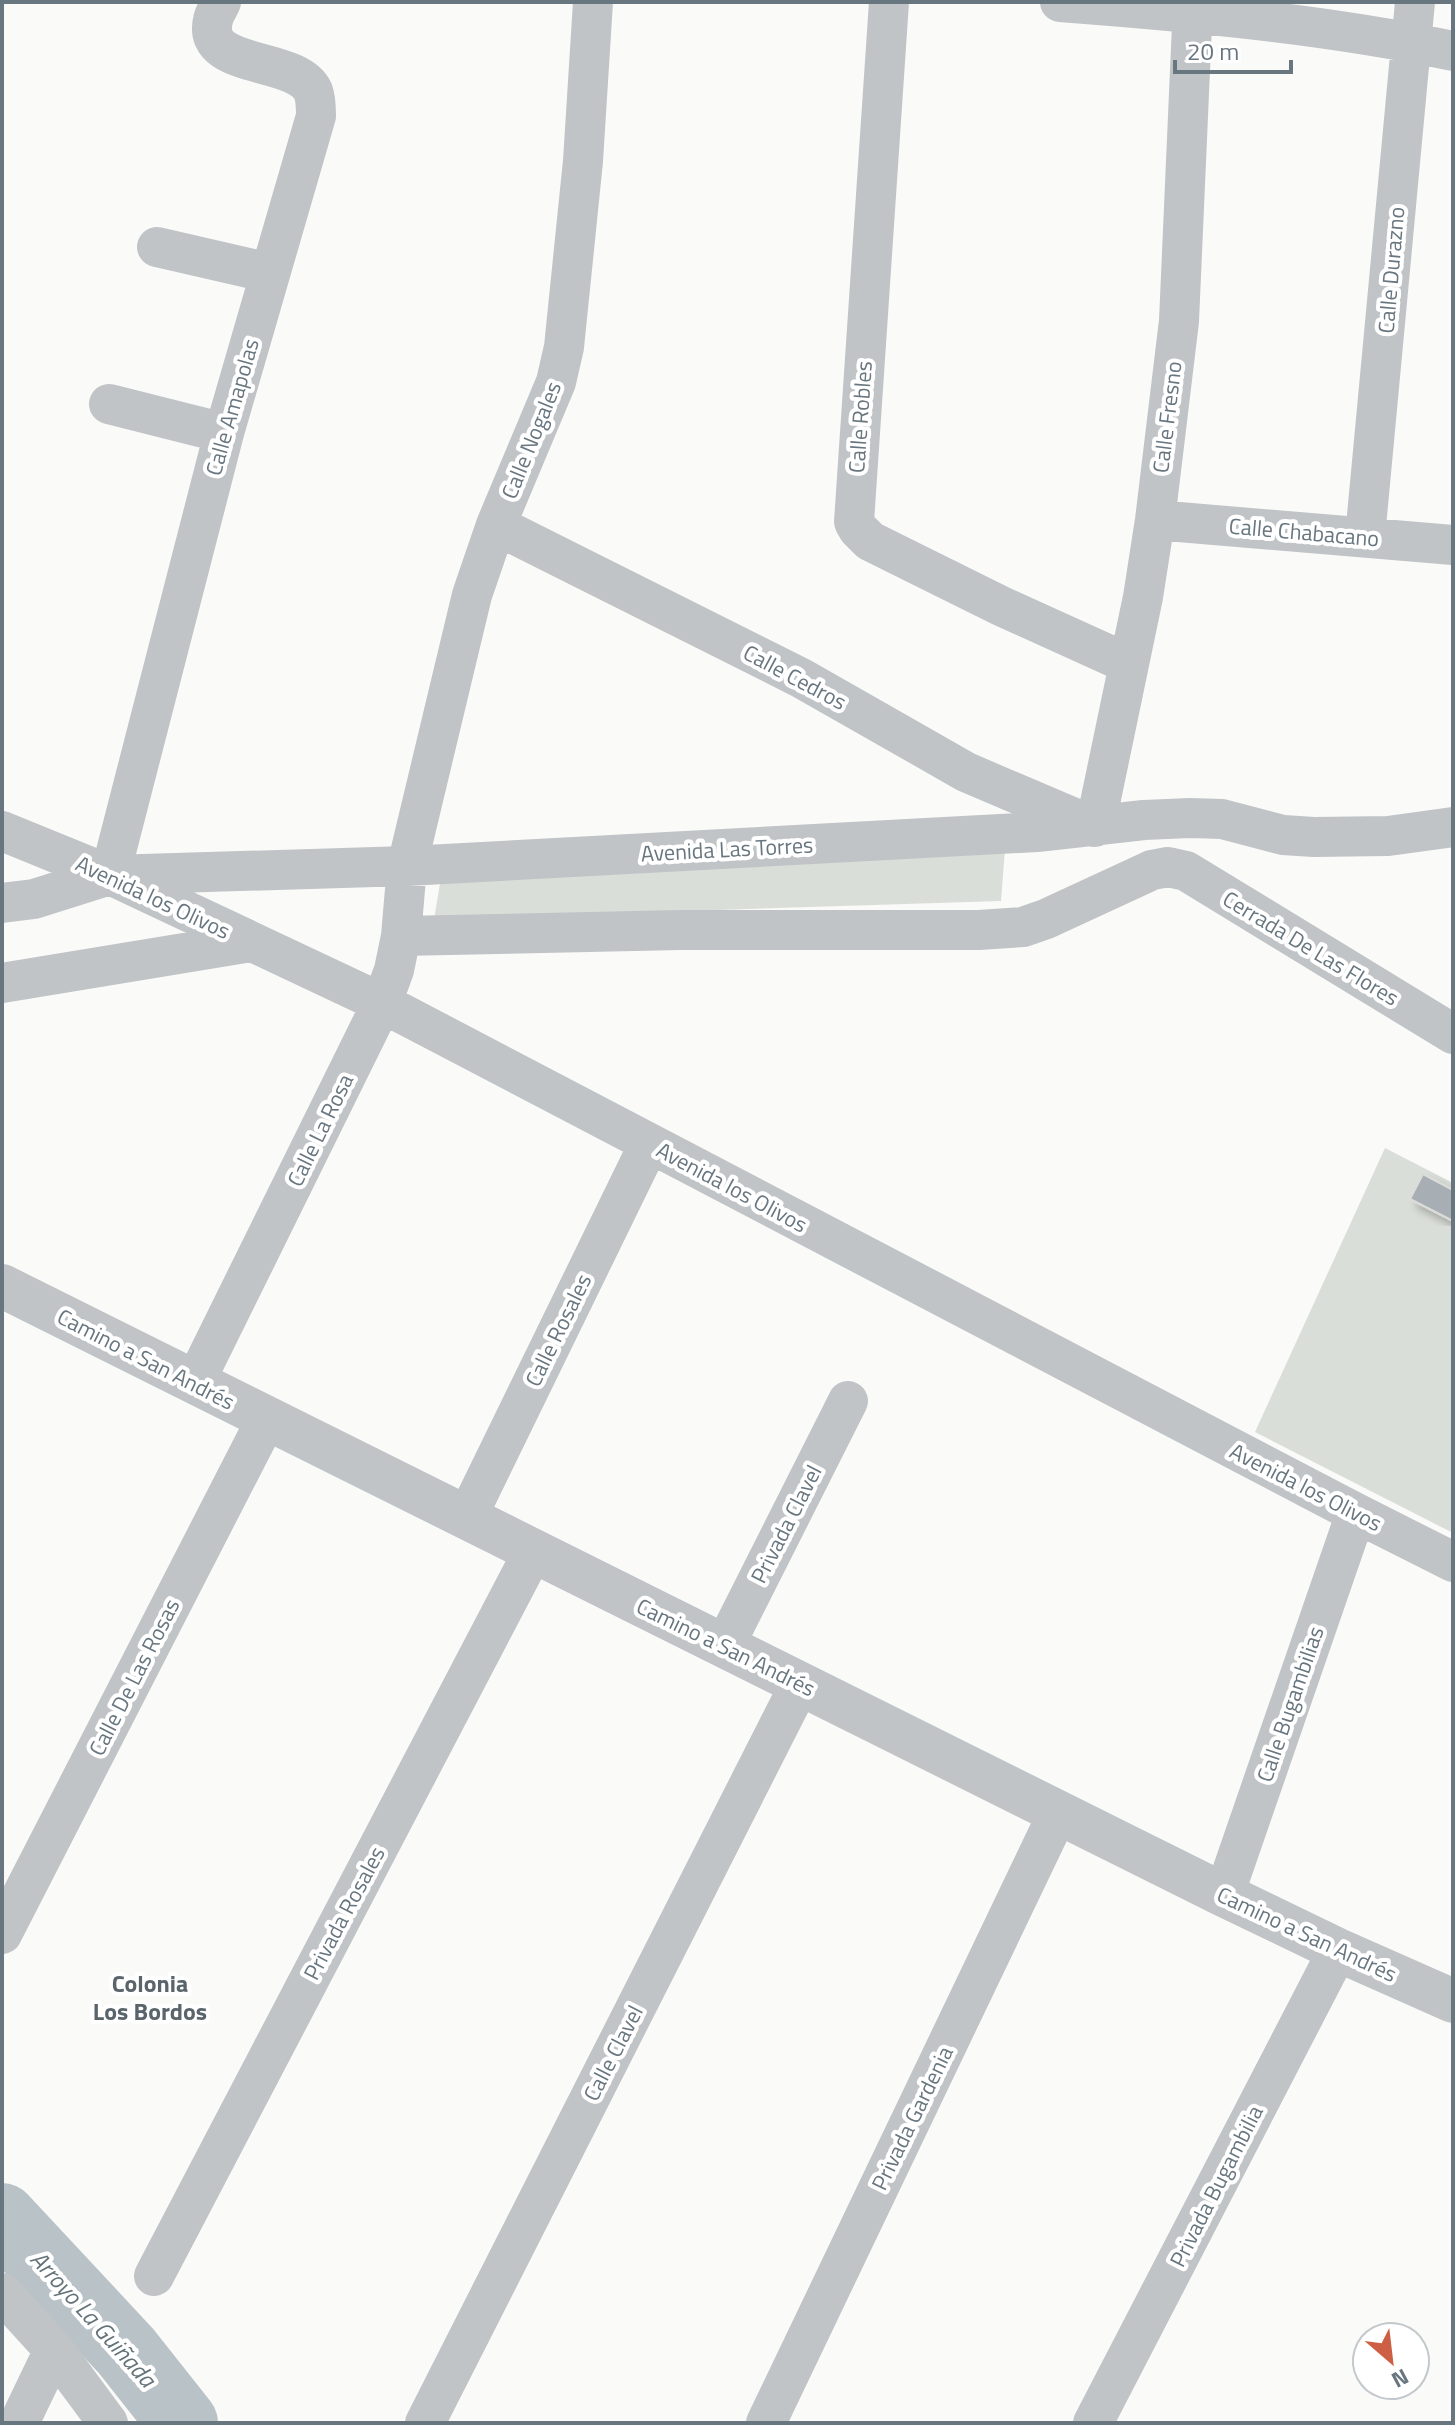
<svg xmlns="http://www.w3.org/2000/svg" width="1455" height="2425" font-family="'Titillium Web',sans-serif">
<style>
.green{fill:#daded8}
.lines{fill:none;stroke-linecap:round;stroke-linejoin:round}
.river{stroke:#b9c3c7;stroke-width:70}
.building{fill:#a8afb4;stroke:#dcdcda;stroke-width:2;filter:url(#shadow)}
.minor{stroke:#c0c4c7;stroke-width:40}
.tertiary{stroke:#c0c4c7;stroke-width:44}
.labels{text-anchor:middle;stroke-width:8;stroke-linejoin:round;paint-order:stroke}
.street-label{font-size:22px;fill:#68767f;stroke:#fff}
.neighbourhood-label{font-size:24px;font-weight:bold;fill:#5a646b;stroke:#fff}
.water-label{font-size:24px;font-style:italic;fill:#637378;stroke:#fff}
</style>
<defs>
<filter id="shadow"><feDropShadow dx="7" dy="7" stdDeviation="4" flood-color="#0004"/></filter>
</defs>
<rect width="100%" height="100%" fill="#fafaf8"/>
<path class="green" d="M 1005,849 L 1001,901 L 434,919 L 441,878 Z
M 1385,1148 L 1453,1183 L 1453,1533 L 1255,1432 Z"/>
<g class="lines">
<path class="river" d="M 2,2218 L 126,2351 L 183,2423"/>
</g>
<path class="building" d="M 1423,1174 L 1453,1190 L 1453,1221 L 1410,1199 Z"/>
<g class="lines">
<path class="minor" d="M 889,2 L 854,522 L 858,529 L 870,541 L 1001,606 L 1129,664
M 1060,2 C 1191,12 1325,24 1453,51
M 157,247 L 270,273
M 109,404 L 224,433
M 1155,520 L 1453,545
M 496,525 L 801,678 L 966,772 L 1095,827 L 1143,597 L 1155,520 L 1179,321 L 1193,2
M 1365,537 L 1415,2
M 2,831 L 110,875 L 382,1003 L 1356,1513 L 1453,1562
M 110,875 L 224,433 L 316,116 C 316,108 316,99 313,91 C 296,55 201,71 213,20 C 214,14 219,7 221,2
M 2,903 L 34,899 L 110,875 L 407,866 L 1037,832 L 1144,820 L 1190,818 L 1222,819 L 1283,835 L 1314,837 L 1388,836 L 1453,827
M 401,936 L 681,930 L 979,930 L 1023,927 L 1046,919 L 1152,870 L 1168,867 L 1186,871 L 1453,1034
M 2,983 L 251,942
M 195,1382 L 382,1003 L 394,970 L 401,936 L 407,866 L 472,595 L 496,525 L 556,382 L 564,347 L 583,161 L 593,2
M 467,1517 L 649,1144
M 724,1647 L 848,1401
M 1224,1895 L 1356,1513
M 2,1934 L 266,1420
M 154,2276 L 534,1550
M 2,2293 L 54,2350 L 108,2423
M 19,2423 L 54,2350
M 425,2423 L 800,1684
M 766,2423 L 1058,1813
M 1093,2423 L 1338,1950"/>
<path class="tertiary" d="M 2,1286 L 1224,1895 L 1338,1950 L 1453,2001"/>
</g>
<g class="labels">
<g class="street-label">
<text transform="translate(1391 270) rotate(-85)" y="8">Calle Durazno</text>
<text transform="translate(232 407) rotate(-74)" y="8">Calle Amapolas</text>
<text transform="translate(860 417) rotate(-86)" y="8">Calle Robles</text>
<text transform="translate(1167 417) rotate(-83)" y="8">Calle Fresno</text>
<text transform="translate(531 440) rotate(-68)" y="8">Calle Nogales</text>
<text transform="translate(1304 532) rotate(5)" y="8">Calle Chabacano</text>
<text transform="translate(795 677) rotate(28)" y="8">Calle Cedros</text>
<text transform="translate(727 849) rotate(-3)" y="8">Avenida Las Torres</text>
<text transform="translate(153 897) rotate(25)" y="8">Avenida los Olivos</text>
<text transform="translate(1311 948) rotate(31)" y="8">Cerrada De Las Flores</text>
<text transform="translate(320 1130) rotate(-64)" y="8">Calle La Rosa</text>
<text transform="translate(732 1187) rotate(28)" y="8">Avenida los Olivos</text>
<text transform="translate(558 1330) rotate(-64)" y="8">Calle Rosales</text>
<text transform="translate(146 1359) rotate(27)" y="8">Camino a San Andrés</text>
<text transform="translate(1306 1487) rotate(27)" y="8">Avenida los Olivos</text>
<text transform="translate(786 1524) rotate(-63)" y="8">Privada Clavel</text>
<text transform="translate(726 1647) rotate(26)" y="8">Camino a San Andrés</text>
<text transform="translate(134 1677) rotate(-63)" y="8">Calle De Las Rosas</text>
<text transform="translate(1290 1704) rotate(-71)" y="8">Calle Bugambilias</text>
<text transform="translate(344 1913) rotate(-62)" y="8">Privada Rosales</text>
<text transform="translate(1307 1934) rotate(25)" y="8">Camino a San Andrés</text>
<text transform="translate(613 2053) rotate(-63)" y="8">Calle Clavel</text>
<text transform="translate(912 2118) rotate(-64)" y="8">Privada Gardenia</text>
<text transform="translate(1216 2186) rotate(-63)" y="8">Privada Bugambilia</text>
</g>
<g class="neighbourhood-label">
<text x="150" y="1992">Colonia<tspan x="150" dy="28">Los Bordos</tspan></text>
</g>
<g class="water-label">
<text transform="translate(93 2319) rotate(48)" y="8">Arroyo La Guiñada</text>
</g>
</g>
<rect width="1455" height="2425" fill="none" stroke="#68767f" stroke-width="8"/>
<g transform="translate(1391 2361) rotate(152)"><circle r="38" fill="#ffffff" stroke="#c3c8cc" stroke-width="2"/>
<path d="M0-6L14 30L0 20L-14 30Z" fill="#cd6044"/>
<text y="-12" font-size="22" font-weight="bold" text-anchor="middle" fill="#68767f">N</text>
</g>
<path d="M1175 60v12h116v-12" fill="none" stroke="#68767f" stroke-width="4"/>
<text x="1187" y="60" font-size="24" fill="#68767f" stroke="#ffffff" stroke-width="6" paint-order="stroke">20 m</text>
</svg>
